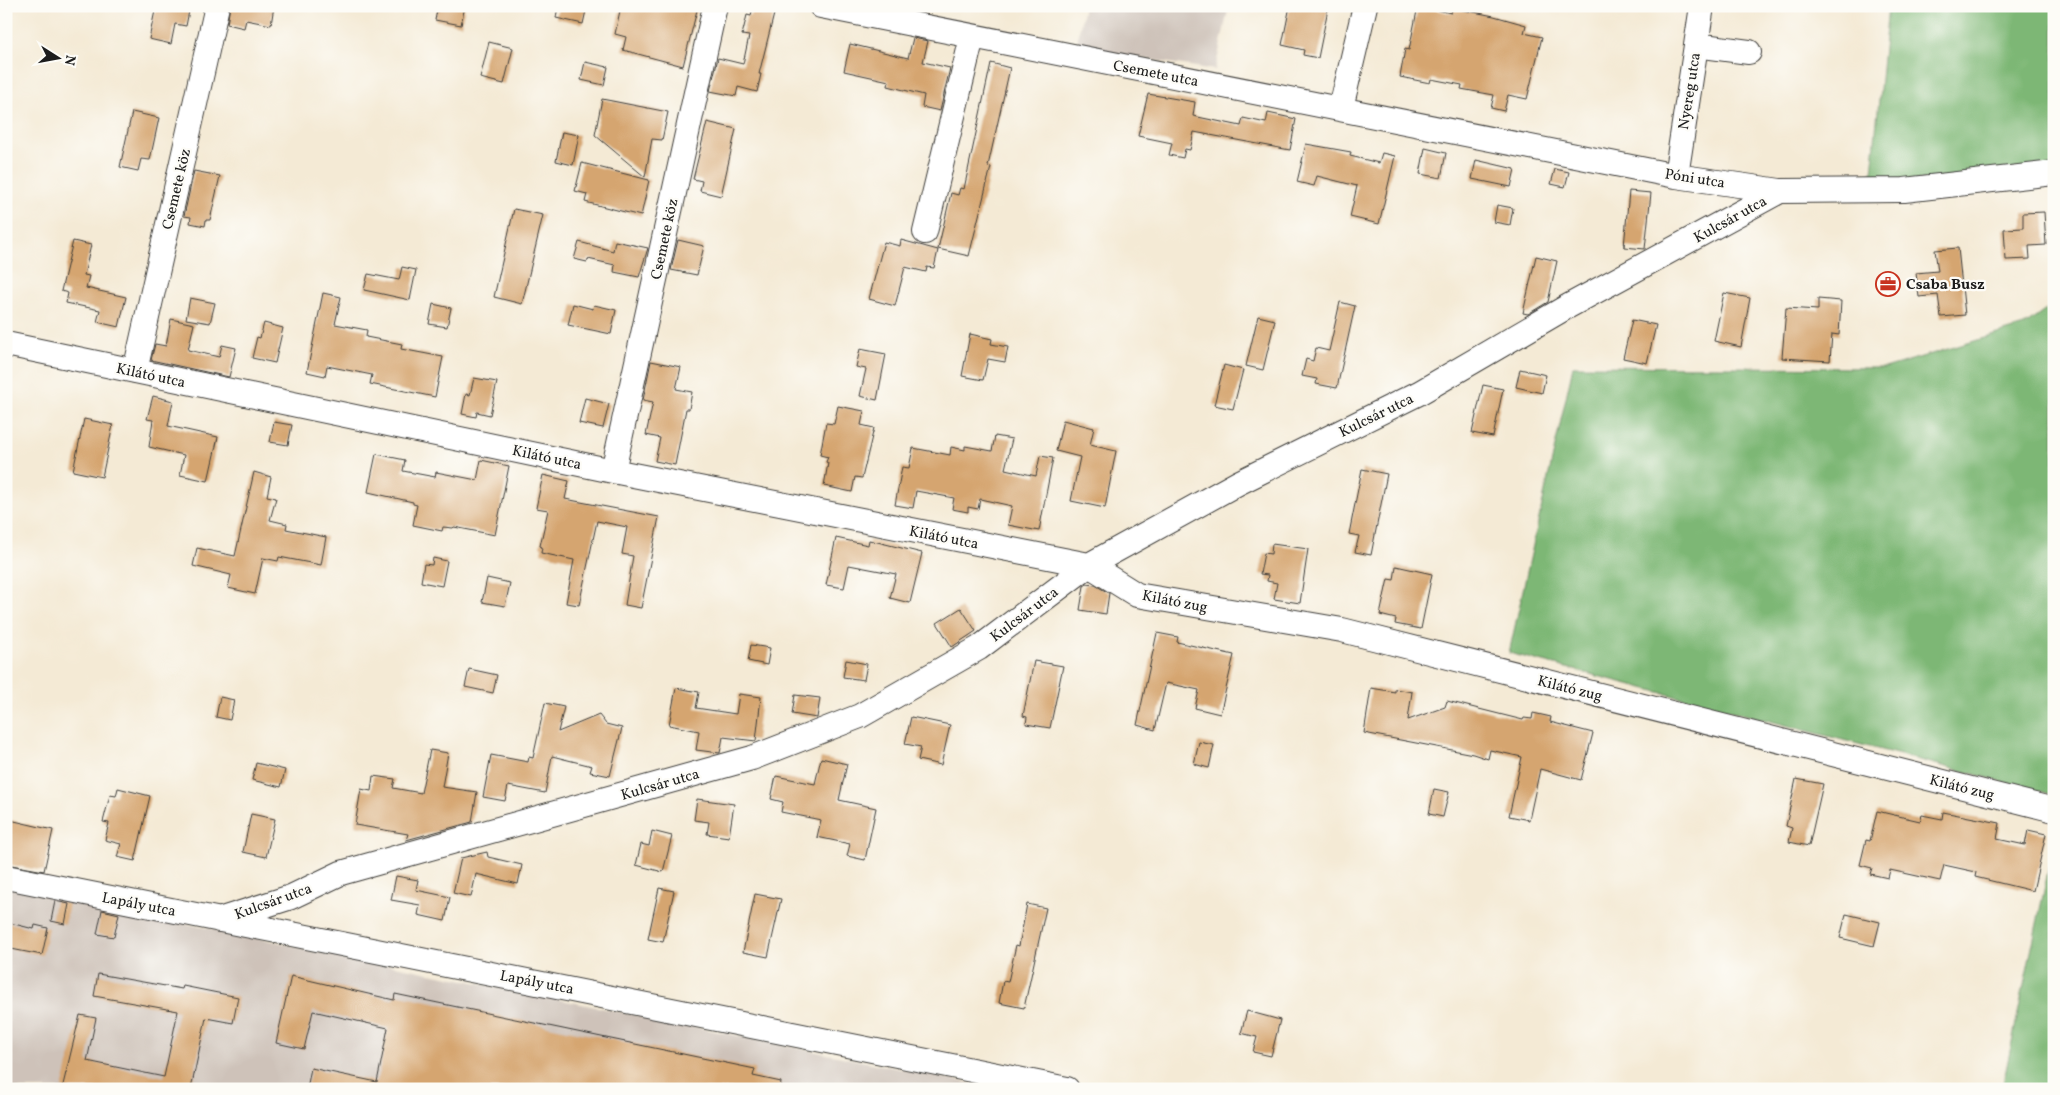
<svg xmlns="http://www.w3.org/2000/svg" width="2060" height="1095" font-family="Vollkorn,serif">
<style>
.industrial{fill:#cec2b9}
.forest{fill:#7db775;stroke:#4c6a48}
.building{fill:#d5a56f}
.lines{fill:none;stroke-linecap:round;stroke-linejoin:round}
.minor-casing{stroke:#3c3b38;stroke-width:26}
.minor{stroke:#fff;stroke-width:24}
.labels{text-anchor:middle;stroke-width:4.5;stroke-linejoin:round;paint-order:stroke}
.street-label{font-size:15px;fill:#1c1c1c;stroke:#fdfcf7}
.poi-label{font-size:15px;font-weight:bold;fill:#1c1c1c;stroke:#fdfcf7;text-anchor:start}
</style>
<rect width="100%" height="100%" fill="#fdfcf7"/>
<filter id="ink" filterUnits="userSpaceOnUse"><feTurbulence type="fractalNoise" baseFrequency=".02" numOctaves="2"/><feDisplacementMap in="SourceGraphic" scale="10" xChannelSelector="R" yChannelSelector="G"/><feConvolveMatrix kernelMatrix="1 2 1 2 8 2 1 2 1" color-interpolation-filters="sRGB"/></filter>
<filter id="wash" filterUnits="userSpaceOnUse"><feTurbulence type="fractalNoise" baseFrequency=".0096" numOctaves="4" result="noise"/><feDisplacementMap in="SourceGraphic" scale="20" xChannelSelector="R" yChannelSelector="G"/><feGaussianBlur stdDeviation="1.12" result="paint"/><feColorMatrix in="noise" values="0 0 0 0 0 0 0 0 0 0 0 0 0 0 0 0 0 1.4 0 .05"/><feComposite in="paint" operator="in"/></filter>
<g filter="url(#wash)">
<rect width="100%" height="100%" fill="#f4ead5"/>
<path class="industrial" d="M 1084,6 L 1229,6 L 1215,70 L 1076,48 Z
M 6,887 L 940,1077 L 1001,1089 L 6,1089 Z"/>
<path class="forest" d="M 1888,6 L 2054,6 L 2054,174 L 1871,183 Z
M 2054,304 L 2054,795 L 1509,653 L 1573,366 L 1885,368 L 2024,326 Z
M 2054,843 L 2054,1089 L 2002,1089 Z"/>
<g id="blocks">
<path class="building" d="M 156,6 L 190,6 L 186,26 L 175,24 L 171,44 L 149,39 Z
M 230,6 L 274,6 L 271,25 L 246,20 L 244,28 L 227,24 Z
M 438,6 L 465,6 L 461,25 L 435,20 Z
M 558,6 L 587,6 L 583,24 L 556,18 Z
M 621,6 L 698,6 L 683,66 L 623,50 L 626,37 L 615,34 Z
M 753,6 L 776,6 L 759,74 L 761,74 L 757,92 L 738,87 L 736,96 L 710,91 L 718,58 L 743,64 L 749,36 L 742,35 L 747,15 L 751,16 Z
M 1290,6 L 1328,9 L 1318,58 L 1303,55 L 1304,50 L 1282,45 Z
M 1418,6 L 1451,13 L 1453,8 L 1494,16 L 1526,25 L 1524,33 L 1542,37 L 1527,99 L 1508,95 L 1504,111 L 1491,108 L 1494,95 L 1461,89 L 1462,85 L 1431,79 L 1430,83 L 1400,77 L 1405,49 L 1409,50 Z
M 913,38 L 928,41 L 923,62 L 950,68 L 940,111 L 922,107 L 924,95 L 888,86 L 889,81 L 844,71 L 850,44 L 908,58 Z
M 489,42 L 513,48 L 504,84 L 480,78 Z
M 585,62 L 608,67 L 604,85 L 581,80 Z
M 991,63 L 1010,68 L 988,166 L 991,167 L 969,256 L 938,249 L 951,193 L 958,195 L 960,188 L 964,189 Z
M 1148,94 L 1195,102 L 1193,116 L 1241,126 L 1243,118 L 1266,123 L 1268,113 L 1296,119 L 1290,150 L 1194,132 L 1190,150 L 1185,149 L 1183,158 L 1169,155 L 1172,143 L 1138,136 Z
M 602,99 L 668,112 L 662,140 L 652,139 L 645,177 L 595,135 Z
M 132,112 L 159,118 L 150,160 L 141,159 L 138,171 L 120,167 Z
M 707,122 L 736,129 L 721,196 L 700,191 L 702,181 L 693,179 Z
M 562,132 L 579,135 L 573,165 L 556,161 Z
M 1306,144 L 1351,152 L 1350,156 L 1379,163 L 1382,153 L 1395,156 L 1379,224 L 1350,217 L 1357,186 L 1317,176 L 1314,186 L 1297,182 Z
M 1425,148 L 1446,153 L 1441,178 L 1420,174 Z
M 1476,160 L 1515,169 L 1511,187 L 1472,179 Z
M 582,163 L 649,180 L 641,216 L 585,202 L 587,194 L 575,191 Z
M 1555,169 L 1569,172 L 1565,187 L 1551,184 Z
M 194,171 L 220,176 L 210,220 L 206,220 L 205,226 L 190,223 L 191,217 L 184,216 Z
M 1629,191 L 1651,193 L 1645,249 L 1624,247 Z
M 1497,205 L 1513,208 L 1510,225 L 1494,222 Z
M 514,209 L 543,215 L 522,304 L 494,297 Z
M 2044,212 L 2046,245 L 2029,246 L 2030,259 L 2006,260 L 2004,229 L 2023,228 L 2023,213 Z
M 678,240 L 704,246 L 697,275 L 671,270 Z
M 901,240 L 938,250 L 934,268 L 927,267 L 926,272 L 905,267 L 895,306 L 869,299 L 884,242 L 900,246 Z
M 73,241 L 91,245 L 84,275 L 89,276 L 86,288 L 126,297 L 119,327 L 97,322 L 100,310 L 66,303 L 68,293 L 61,291 Z
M 615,241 L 648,248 L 639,277 L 614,272 L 615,265 L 588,259 L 587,262 L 574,259 L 579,242 L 613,251 Z
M 1958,248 L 1965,315 L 1941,317 L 1938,295 L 1919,297 L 1916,273 L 1938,271 L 1935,250 Z
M 1536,256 L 1557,261 L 1548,302 L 1528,314 L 1523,313 Z
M 402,267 L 416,270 L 410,300 L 364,290 L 368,274 L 399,280 Z
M 323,293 L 341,297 L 335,324 L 367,330 L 366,337 L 402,344 L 401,349 L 443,357 L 435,397 L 370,384 L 372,375 L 327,366 L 325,376 L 307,372 Z
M 1724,293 L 1750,298 L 1741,347 L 1714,341 Z
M 190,298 L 215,303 L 210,323 L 186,319 Z
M 1818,299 L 1841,301 L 1839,335 L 1832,334 L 1830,361 L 1782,358 L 1786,308 L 1818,310 Z
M 1340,302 L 1355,306 L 1337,388 L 1316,384 L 1317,379 L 1302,376 L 1306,359 L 1313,361 L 1316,348 L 1329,351 Z
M 433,304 L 451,308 L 447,327 L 429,324 Z
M 573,304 L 593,309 L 594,305 L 616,310 L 611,334 L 568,325 Z
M 1258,316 L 1275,320 L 1263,370 L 1246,366 Z
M 171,319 L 194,324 L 188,350 L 219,357 L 222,345 L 236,348 L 229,377 L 151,360 L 155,344 L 166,346 Z
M 1632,320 L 1656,325 L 1647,363 L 1623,358 Z
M 264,323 L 283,328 L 275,363 L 252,358 L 257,337 L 260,338 Z
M 970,334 L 992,339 L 991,344 L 1008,347 L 1005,362 L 988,359 L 983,380 L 962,376 Z
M 860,349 L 886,354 L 877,400 L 860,396 L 866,369 L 856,367 Z
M 651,361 L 681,367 L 676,389 L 692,392 L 689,409 L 686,409 L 675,465 L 655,461 L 660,438 L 646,435 L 653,402 L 643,400 Z
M 1224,365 L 1243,370 L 1233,409 L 1214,405 Z
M 1520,369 L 1546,375 L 1542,393 L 1516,387 Z
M 474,378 L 497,382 L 490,415 L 477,412 L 476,417 L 462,414 L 466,394 L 470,395 Z
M 1483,385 L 1503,389 L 1493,437 L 1472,433 Z
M 153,396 L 173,401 L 168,426 L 218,437 L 208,481 L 180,475 L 184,455 L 149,447 L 153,420 L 147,419 Z
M 585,398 L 609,404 L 603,428 L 579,423 Z
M 838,406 L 864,411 L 861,425 L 874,428 L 862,478 L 855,477 L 852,492 L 824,486 L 828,463 L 826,462 L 828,457 L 820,455 L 826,423 L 834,424 Z
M 84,419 L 113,425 L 102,477 L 73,471 Z
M 1063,420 L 1094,428 L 1090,445 L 1116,451 L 1105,508 L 1071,501 L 1080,457 L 1056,451 Z
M 274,422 L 292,425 L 288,445 L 270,442 Z
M 995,436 L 1012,439 L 1005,469 L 1036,476 L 1040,456 L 1053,458 L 1039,531 L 1008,525 L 1012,506 L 980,499 L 978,509 L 968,507 L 968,512 L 952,509 L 954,498 L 916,491 L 913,508 L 895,505 L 902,467 L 909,468 L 913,448 L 950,455 L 951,447 L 965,450 L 965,446 L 992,451 Z
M 376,454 L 405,460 L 403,471 L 435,477 L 436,472 L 477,480 L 481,460 L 509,466 L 495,535 L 454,527 L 453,528 L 443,527 L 442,531 L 413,525 L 417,505 L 413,504 L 413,502 L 368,492 Z
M 1362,469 L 1387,474 L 1371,555 L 1355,552 L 1359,536 L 1349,534 Z
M 254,472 L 271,477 L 267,496 L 276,498 L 270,520 L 287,524 L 286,529 L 326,537 L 321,565 L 279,557 L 278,561 L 263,558 L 255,594 L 228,588 L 231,575 L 193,566 L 197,548 L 235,556 Z
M 543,475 L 569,481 L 565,499 L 659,517 L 641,608 L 625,605 L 633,556 L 622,554 L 627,527 L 597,521 L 579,605 L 566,603 L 574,560 L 541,553 L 542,547 L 540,546 L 548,510 L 536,508 Z
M 836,538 L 868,545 L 869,540 L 922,553 L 910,603 L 890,598 L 896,574 L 849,565 L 844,588 L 826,585 Z
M 1272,544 L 1308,549 L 1300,603 L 1274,599 L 1277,583 L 1267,581 L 1268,575 L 1260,574 L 1264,553 L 1271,554 Z
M 433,558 L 447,561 L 442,586 L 421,582 L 424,564 L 432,565 Z
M 1396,566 L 1432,574 L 1421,629 L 1395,624 L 1396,619 L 1380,615 L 1388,579 L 1394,580 Z
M 487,578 L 510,583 L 505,606 L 482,602 Z
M 1087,584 L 1095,585 L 1109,593 L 1106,614 L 1080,610 L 1084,586 Z
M 961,608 L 976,631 L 952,647 L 937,623 Z
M 1157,633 L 1178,637 L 1177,642 L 1234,655 L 1220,714 L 1195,708 L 1199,690 L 1166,683 L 1155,730 L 1137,725 Z
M 751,645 L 770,648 L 767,665 L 748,661 Z
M 846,660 L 867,664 L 864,680 L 843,677 Z
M 1034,661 L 1063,666 L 1050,728 L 1026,724 L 1027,717 L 1023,716 Z
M 469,669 L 497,675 L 493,693 L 465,687 Z
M 676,688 L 699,692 L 696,708 L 736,714 L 739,694 L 761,697 L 756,741 L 723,737 L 720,753 L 696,750 L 699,731 L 669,725 Z
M 1371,688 L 1395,692 L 1395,689 L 1412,692 L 1408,720 L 1445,707 L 1447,701 L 1523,720 L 1524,718 L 1532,719 L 1533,713 L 1551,717 L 1550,722 L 1593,733 L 1581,780 L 1540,769 L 1529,820 L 1509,816 L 1522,757 L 1490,750 L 1488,759 L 1473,754 L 1364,733 Z
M 795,695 L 820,698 L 817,718 L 792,714 Z
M 220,697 L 234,700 L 230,720 L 216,717 Z
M 545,703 L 564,707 L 558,732 L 599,715 L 606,724 L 622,728 L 610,776 L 590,772 L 592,766 L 552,756 L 545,793 L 508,786 L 505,801 L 483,797 L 491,755 L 528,762 L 529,757 L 533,758 Z
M 911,717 L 950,725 L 941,765 L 918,760 L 921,747 L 905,744 Z
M 1199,742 L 1214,745 L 1209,768 L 1194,764 Z
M 430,750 L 448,753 L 442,787 L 477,792 L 472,822 L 406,840 L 408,834 L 355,825 L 361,789 L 371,791 L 373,776 L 395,779 L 393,788 L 421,793 Z
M 821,758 L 847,764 L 839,800 L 876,808 L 865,860 L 847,856 L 850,844 L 817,837 L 821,820 L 781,812 L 783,802 L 771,799 L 776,776 L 815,784 Z
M 256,763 L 285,770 L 281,787 L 252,780 Z
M 1796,779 L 1823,784 L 1809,846 L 1789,842 L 1792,828 L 1786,826 Z
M 118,788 L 150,796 L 135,861 L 117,857 L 121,844 L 105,840 L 109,823 L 103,822 L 110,795 L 116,796 Z
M 1434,789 L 1449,792 L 1443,817 L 1429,814 Z
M 697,799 L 734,804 L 729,837 L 707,834 L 709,822 L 694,820 Z
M 1877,811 L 1920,821 L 1922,815 L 1942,819 L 1943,812 L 2000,823 L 1997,839 L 2025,845 L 2028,830 L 2046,834 L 2033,891 L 1975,877 L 1976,872 L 1944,865 L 1940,881 L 1890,870 L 1888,878 L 1870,874 L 1872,868 L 1860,865 L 1866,840 L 1870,841 Z
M 251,814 L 275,819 L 266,857 L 243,852 Z
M 10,820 L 53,830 L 44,871 L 6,864 L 6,838 Z
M 652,831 L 672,836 L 663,872 L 636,865 L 641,844 L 649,846 Z
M 487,852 L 488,857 L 522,865 L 518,884 L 476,874 L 471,897 L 453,893 L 461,858 Z
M 396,876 L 418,880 L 416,890 L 450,897 L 445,921 L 418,915 L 420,905 L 391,900 Z
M 659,888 L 674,891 L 663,942 L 648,939 Z
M 755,894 L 781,899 L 768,957 L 743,952 Z
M 55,901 L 69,904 L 65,924 L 51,921 Z
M 1027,904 L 1046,908 L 1024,1008 L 999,1003 L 1003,981 L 1008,982 L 1016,945 L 1019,946 Z
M 102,910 L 119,914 L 114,937 L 97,934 Z
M 1846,914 L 1880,922 L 1874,946 L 1840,938 Z
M 6,922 L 34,929 L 35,925 L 48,928 L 42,955 L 6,948 Z
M 98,974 L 182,989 L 183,986 L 238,997 L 233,1023 L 206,1018 L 191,1089 L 62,1089 L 80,1015 L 96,1018 L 87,1061 L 164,1077 L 178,1011 L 94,996 Z
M 291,976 L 394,1000 L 395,994 L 755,1069 L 753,1076 L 781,1082 L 780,1089 L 307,1089 L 311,1068 L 377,1082 L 388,1028 L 313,1011 L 304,1049 L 276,1043 Z
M 1247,1011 L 1280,1020 L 1271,1056 L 1253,1052 L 1257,1037 L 1241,1033 Z"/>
</g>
</g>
<g filter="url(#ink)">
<use href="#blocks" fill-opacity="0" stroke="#3c3b38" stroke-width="1"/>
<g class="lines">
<defs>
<path id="minor" d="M 821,6 L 1676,176 L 1780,191 L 1904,190 L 2054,173
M 1696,45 L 1749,52
M 1341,108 L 1365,6
M 1676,176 L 1702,6
M 925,232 L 972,37
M 6,344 L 613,471 L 1089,565 L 1137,595 L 1342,630 L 2054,810
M 135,371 L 217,6
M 613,471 L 715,6
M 6,877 L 1067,1089
M 219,920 L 291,897 L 341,873 L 752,758 L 860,716 L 979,648 L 1089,565 L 1238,483 L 1419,393 L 1565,308 L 1780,191"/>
</defs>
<use href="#minor" class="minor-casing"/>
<use href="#minor" class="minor"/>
</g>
</g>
<defs>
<symbol id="office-ring" viewBox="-11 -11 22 22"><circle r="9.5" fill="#fdfcf7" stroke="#c8321e" stroke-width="1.5"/><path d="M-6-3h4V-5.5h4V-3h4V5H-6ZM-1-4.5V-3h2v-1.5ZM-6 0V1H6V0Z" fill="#c8321e"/></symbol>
</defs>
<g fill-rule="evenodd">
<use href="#office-ring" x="1874" y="270" width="28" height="28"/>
</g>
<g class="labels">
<g class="street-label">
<text transform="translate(1156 73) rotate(11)" y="5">Csemete utca</text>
<text transform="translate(1689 91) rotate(-81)" y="5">Nyereg utca</text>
<text transform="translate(1695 178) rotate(9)" y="5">Póni utca</text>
<text transform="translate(176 189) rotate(-77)" y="5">Csemete köz</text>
<text transform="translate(1730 219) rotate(-29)" y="5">Kulcsár utca</text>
<text transform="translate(664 239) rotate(-78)" y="5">Csemete köz</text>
<text transform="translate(151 375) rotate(12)" y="5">Kilátó utca</text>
<text transform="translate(1376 415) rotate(-26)" y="5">Kulcsár utca</text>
<text transform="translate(547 457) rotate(12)" y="5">Kilátó utca</text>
<text transform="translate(944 537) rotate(11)" y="5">Kilátó utca</text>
<text transform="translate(1175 601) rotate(11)" y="5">Kilátó zug</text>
<text transform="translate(1024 614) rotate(-37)" y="5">Kulcsár utca</text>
<text transform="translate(1570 688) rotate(14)" y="5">Kilátó zug</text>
<text transform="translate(660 784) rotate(-16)" y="5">Kulcsár utca</text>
<text transform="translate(1962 787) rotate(14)" y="5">Kilátó zug</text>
<text transform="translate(273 901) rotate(-20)" y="5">Kulcsár utca</text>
<text transform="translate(139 904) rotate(11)" y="5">Lapály utca</text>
<text transform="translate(537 982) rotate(11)" y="5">Lapály utca</text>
</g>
<g class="poi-label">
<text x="1906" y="289">Csaba Busz</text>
</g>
</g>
<rect width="2060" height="1095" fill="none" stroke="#fdfcf7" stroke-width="25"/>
<g transform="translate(58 58) rotate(101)" stroke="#fdfcf7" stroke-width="4" paint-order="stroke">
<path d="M0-4L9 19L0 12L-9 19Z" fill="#1c1c1c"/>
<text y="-8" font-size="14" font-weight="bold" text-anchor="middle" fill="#1c1c1c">N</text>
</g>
</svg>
